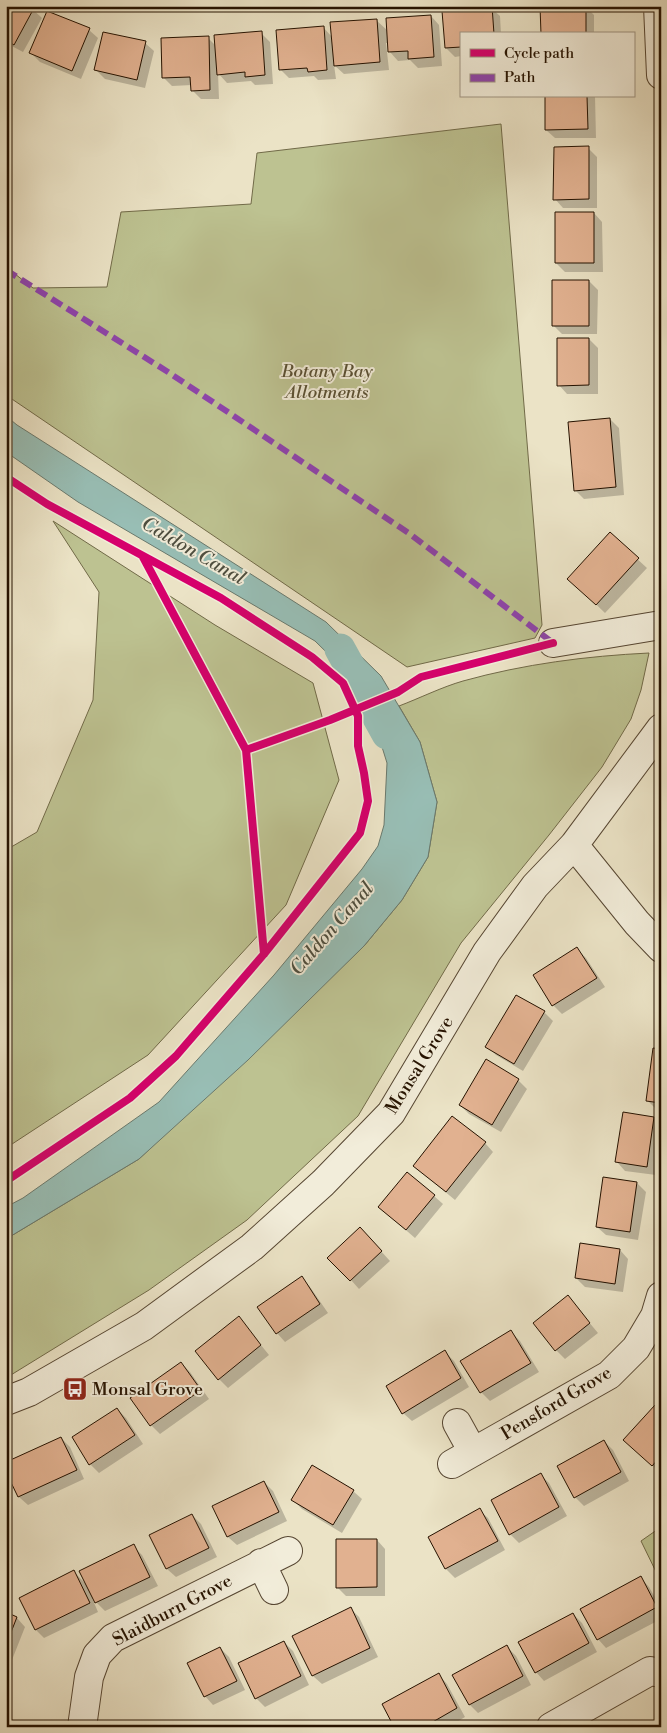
<svg xmlns="http://www.w3.org/2000/svg" width="667" height="1733" font-family="'Libre Bodoni',serif">
<style>
.green{fill:#bdc291;stroke:#716a48}
.water{fill:#98beb5;stroke:#6a796d}
.shadow{fill:#0003}
.lines{fill:none;stroke-linecap:round;stroke-linejoin:round}
.canal{stroke:#98beb5;stroke-width:31}
.building{fill:#e1b190;stroke:#251200}
.minor-casing{stroke:#564632;stroke-width:30}
.minor{stroke:#f2edda;stroke-width:28}
.quiet{stroke:#8e44ad;stroke-width:6;stroke-dasharray:12 6;stroke-linecap:butt}
.cycleway-casing{stroke:#f2edda;stroke-width:11}
.cycleway{stroke:#d6006c;stroke-width:8}
.labels{text-anchor:middle;stroke-width:4;stroke-linejoin:round;paint-order:stroke}
.park-label{font-size:18px;font-style:italic;fill:#5a5033;stroke:#f2edda}
.street-label{font-size:18px;fill:#251200;stroke:#f2edda}
.poi-label{font-size:18px;fill:#251200;stroke:#f2edda;text-anchor:start}
.water-label{font-size:19px;font-style:italic;fill:#4d4e3f;stroke:#f2edda}
</style>
<rect width="100%" height="100%" fill="#ebe3c6"/>
<filter id="stains"><feTurbulence type="fractalNoise" baseFrequency=".004" numOctaves="4"/><feColorMatrix values="0 0 0 0 .2 0 0 0 0 .09 0 0 0 0 .02 0 0 0 .5 -.17"/></filter>
<radialGradient id="worn" r=".72"><stop offset=".6" stop-color="#630" stop-opacity="0"/><stop offset="1" stop-color="#630" stop-opacity=".3"/></radialGradient>
<path class="green" d="M 501,124 L 542,625 L 535,638 L 407,667 L 6,395 L 6,267 L 33,288 L 107,287 L 121,212 L 251,204 L 257,153 Z
M 53,521 L 215,625 L 313,683 L 339,780 L 286,905 L 148,1055 L 6,1148 L 6,850 L 37,832 L 93,700 L 99,592 Z
M 649,653 L 641,690 L 631,719 L 602,767 L 549,835 L 461,943 L 358,1116 L 247,1220 L 149,1290 L 6,1378 L 6,1239 L 139,1159 L 364,946 L 402,900 L 428,857 L 437,802 L 420,742 L 399,706 C 420,698 442,687 463,681 C 524,664 587,656 649,653 Z
M 661,1527 L 661,1582 L 641,1541 Z"/>
<path class="water" d="M 6,416 L 17,425 L 326,622 L 381,676 L 420,742 L 437,802 L 428,857 L 402,900 L 364,946 L 248,1060 L 139,1159 L 6,1239 L 6,1207 L 23,1198 L 159,1102 L 274,975 L 362,869 L 378,846 L 384,825 L 387,763 L 364,689 L 315,641 L 78,502 L 6,452 Z"/>
<path class="shadow" d="M 6,6 L 29,6 L 42,18 L 23,52 L 6,43 Z
M 585,6 L 594,15 L 594,34 L 542,34 Z
M 491,8 L 500,16 L 501,34 L 461,34 L 461,56 L 455,57 L 446,48 L 443,12 Z
M 431,16 L 439,25 L 442,66 L 418,68 L 410,60 L 398,61 L 390,52 L 389,43 L 386,43 L 389,70 L 344,74 L 334,65 L 336,79 L 318,80 L 314,76 L 289,78 L 280,69 L 323,27 L 332,37 L 376,20 L 388,31 Z
M 89,30 L 98,38 L 81,79 L 40,62 L 31,53 Z
M 261,33 L 270,42 L 273,84 L 255,85 L 251,81 L 227,83 L 218,73 L 219,99 L 201,99 L 192,90 L 192,85 L 172,86 L 163,77 L 208,38 L 216,46 Z
M 145,43 L 154,51 L 145,88 L 105,79 L 96,70 Z
M 546,96 L 595,96 L 596,138 L 555,138 L 546,130 Z
M 588,148 L 597,157 L 597,208 L 563,208 L 555,199 Z
M 594,213 L 602,222 L 603,272 L 565,272 L 556,263 Z
M 589,281 L 598,290 L 597,334 L 562,334 L 553,325 Z
M 589,339 L 598,348 L 598,394 L 567,394 L 559,385 Z
M 610,419 L 619,428 L 624,495 L 584,499 L 575,490 Z
M 610,534 L 647,568 L 605,613 L 578,587 Z
M 577,949 L 586,958 L 605,987 L 562,1014 L 553,1005 Z
M 544,1012 L 553,1021 L 523,1071 L 496,1055 L 487,1046 Z
M 661,1050 L 661,1110 L 656,1109 L 647,1100 Z
M 486,1061 L 518,1080 L 527,1089 L 501,1132 L 469,1114 L 460,1105 Z
M 624,1114 L 654,1118 L 661,1125 L 661,1141 L 656,1175 L 625,1171 L 617,1162 Z
M 485,1143 L 493,1152 L 455,1200 L 414,1166 Z
M 637,1183 L 646,1192 L 638,1240 L 606,1235 L 597,1227 Z
M 434,1196 L 443,1204 L 415,1238 L 379,1207 Z
M 369,1238 L 390,1261 L 359,1289 L 351,1280 Z
M 620,1250 L 628,1259 L 623,1292 L 585,1287 L 576,1278 Z
M 302,1278 L 310,1287 L 328,1313 L 285,1342 L 277,1333 Z
M 568,1297 L 598,1333 L 565,1359 L 556,1350 Z
M 239,1318 L 269,1355 L 228,1388 L 219,1379 Z
M 511,1332 L 520,1341 L 539,1372 L 490,1401 L 481,1392 L 462,1361 Z
M 445,1352 L 454,1361 L 469,1387 L 412,1421 L 403,1413 Z
M 181,1363 L 190,1372 L 209,1399 L 160,1434 L 151,1425 L 132,1398 Z
M 117,1409 L 126,1418 L 143,1444 L 99,1473 L 90,1464 Z
M 661,1412 L 661,1473 L 634,1449 Z
M 61,1438 L 70,1447 L 84,1479 L 28,1505 L 19,1497 Z
M 604,1441 L 613,1450 L 629,1481 L 584,1506 L 575,1497 Z
M 540,1474 L 549,1483 L 567,1516 L 519,1543 L 510,1534 Z
M 264,1482 L 273,1491 L 287,1521 L 237,1545 L 228,1537 L 214,1507 Z
M 353,1491 L 362,1499 L 342,1533 L 302,1509 L 293,1500 Z
M 479,1510 L 488,1518 L 505,1550 L 455,1578 L 446,1569 L 429,1537 Z
M 192,1515 L 201,1524 L 217,1557 L 176,1577 L 167,1569 L 151,1535 Z
M 377,1540 L 385,1549 L 385,1596 L 346,1596 L 337,1587 Z
M 133,1546 L 142,1555 L 158,1586 L 105,1611 L 92,1598 L 98,1612 L 44,1638 L 36,1630 L 74,1572 L 87,1585 Z
M 641,1578 L 649,1587 L 661,1608 L 661,1619 L 606,1648 L 598,1639 Z
M 351,1609 L 359,1617 L 378,1657 L 322,1684 L 313,1676 L 294,1636 Z
M 6,1614 L 17,1618 L 25,1627 L 6,1675 Z
M 573,1614 L 582,1623 L 597,1652 L 544,1681 L 536,1672 Z
M 284,1642 L 293,1651 L 309,1685 L 265,1707 L 256,1698 Z
M 507,1647 L 516,1656 L 531,1685 L 478,1713 L 470,1705 Z
M 220,1648 L 229,1657 L 245,1690 L 213,1705 L 205,1696 Z
M 439,1675 L 447,1684 L 465,1717 L 448,1727 L 396,1727 Z"/>
<g class="lines">
<path class="canal" d="M 340,649 L 387,734"/>
</g>
<path class="building" d="M 6,6 L 32,6 L 34,8 L 14,45 L 6,40 Z
M 492,6 L 494,34 L 461,34 L 461,47 L 445,48 L 442,11 Z
M 540,6 L 586,6 L 586,34 L 541,34 Z
M 47,11 L 90,28 L 72,71 L 29,53 Z
M 431,15 L 434,57 L 408,59 L 408,51 L 388,52 L 386,18 Z
M 377,19 L 380,62 L 334,66 L 330,22 Z
M 324,26 L 327,70 L 308,72 L 307,68 L 279,70 L 276,30 Z
M 262,31 L 265,75 L 245,77 L 245,72 L 217,75 L 214,35 Z
M 103,32 L 146,41 L 137,80 L 94,70 Z
M 209,36 L 210,90 L 191,91 L 190,77 L 162,78 L 161,38 Z
M 545,96 L 587,96 L 588,129 L 545,130 Z
M 589,146 L 589,199 L 553,200 L 554,147 Z
M 555,212 L 594,212 L 594,263 L 555,263 Z
M 552,280 L 589,280 L 589,326 L 552,326 Z
M 557,338 L 589,338 L 589,385 L 557,386 Z
M 610,418 L 616,487 L 574,491 L 568,422 Z
M 610,532 L 639,558 L 596,605 L 567,579 Z
M 577,947 L 597,978 L 552,1006 L 533,975 Z
M 516,995 L 545,1011 L 514,1064 L 485,1047 Z
M 653,1048 L 661,1049 L 661,1103 L 646,1101 Z
M 486,1059 L 519,1079 L 492,1125 L 459,1105 Z
M 623,1112 L 654,1117 L 647,1167 L 615,1162 Z
M 452,1116 L 486,1142 L 446,1192 L 413,1166 Z
M 407,1172 L 435,1195 L 406,1230 L 378,1207 Z
M 603,1177 L 637,1182 L 630,1232 L 596,1227 Z
M 360,1227 L 382,1251 L 350,1281 L 327,1258 Z
M 580,1243 L 620,1249 L 615,1284 L 575,1278 Z
M 302,1276 L 320,1304 L 276,1334 L 257,1307 Z
M 568,1295 L 590,1323 L 555,1351 L 533,1323 Z
M 239,1316 L 261,1345 L 218,1380 L 195,1351 Z
M 511,1330 L 531,1363 L 480,1393 L 460,1361 Z
M 445,1350 L 461,1378 L 402,1414 L 386,1386 Z
M 181,1362 L 201,1390 L 150,1426 L 130,1398 Z
M 655,1405 L 661,1410 L 661,1456 L 652,1466 L 623,1440 Z
M 117,1408 L 135,1435 L 89,1465 L 72,1437 Z
M 61,1437 L 77,1470 L 18,1497 L 6,1472 L 6,1462 Z
M 604,1440 L 621,1472 L 574,1498 L 557,1466 Z
M 312,1465 L 354,1490 L 333,1525 L 291,1500 Z
M 541,1473 L 559,1507 L 509,1535 L 491,1500 Z
M 264,1481 L 279,1512 L 227,1537 L 212,1506 Z
M 480,1508 L 498,1541 L 445,1569 L 428,1537 Z
M 192,1514 L 209,1548 L 166,1569 L 149,1535 Z
M 336,1539 L 377,1539 L 377,1587 L 336,1588 Z
M 134,1544 L 150,1577 L 95,1603 L 79,1571 Z
M 74,1570 L 90,1603 L 35,1630 L 19,1598 Z
M 641,1576 L 657,1607 L 597,1640 L 580,1609 Z
M 351,1607 L 370,1648 L 312,1676 L 292,1636 Z
M 6,1612 L 17,1617 L 6,1645 Z
M 573,1613 L 589,1643 L 535,1673 L 518,1642 Z
M 284,1641 L 301,1676 L 255,1699 L 238,1663 Z
M 507,1645 L 523,1676 L 469,1705 L 452,1675 Z
M 220,1647 L 237,1681 L 204,1697 L 187,1663 Z
M 439,1673 L 457,1708 L 424,1727 L 394,1727 L 382,1704 Z"/>
<g class="lines">
<defs>
<path id="minor" d="M 658,6 L 661,75
M 553,643 L 661,625
M 574,845 L 637,923 L 661,948
M 6,1401 L 29,1392 L 144,1326 L 252,1247 L 323,1183 L 391,1113 L 487,952 L 535,886 L 574,845 L 661,728
M 457,1423 L 473,1452
M 452,1464 L 609,1375 L 636,1348 L 655,1316 L 661,1296
M 261,1563 L 274,1590
M 82,1727 L 89,1677 L 97,1655 L 113,1638 L 288,1551
M 551,1727 L 650,1671 L 661,1673"/>
</defs>
<use href="#minor" class="minor-casing"/>
<use href="#minor" class="minor"/>
<path class="quiet" d="M 6,270 L 168,372 L 410,534 L 553,643"/>
<defs>
<path id="cycleway" d="M 6,477 L 47,504 L 221,598 L 312,657 L 343,683 L 358,716 L 358,746 L 364,773 L 368,801 L 360,833 L 264,954 L 176,1056 L 130,1098 L 6,1181
M 143,557 L 246,750 L 264,954
M 246,750 L 330,720 L 398,692 L 421,677 L 553,643"/>
</defs>
<use href="#cycleway" class="cycleway-casing"/>
<use href="#cycleway" class="cycleway"/>
</g>
<defs>
<symbol id="bus-square" viewBox="-11 -11 22 22"><rect x="-9" y="-9" width="18" height="18" rx="4" fill="#8f2418" stroke="#f2edda"/><path d="M-5-6H5V4H4V6H2V4H-2V6H-4V4H-5ZM-3.5-4V0h7V-4ZM-3.5 1.2v1.5H-2V1.2ZM2 1.2v1.5H3.5V1.2Z" fill="#fff"/></symbol>
</defs>
<g fill-rule="evenodd">
<use href="#bus-square" x="61" y="1375" width="28" height="28"/>
</g>
<g class="labels">
<g class="park-label">
<text x="327" y="377">Botany Bay<tspan x="327" dy="21">Allotments</tspan></text>
</g>
<g class="street-label">
<text transform="translate(419 1065) rotate(-58)" y="6">Monsal Grove</text>
<text transform="translate(556 1403) rotate(-31)" y="6">Pensford Grove</text>
<text transform="translate(172 1610) rotate(-28)" y="6">Slaidburn Grove</text>
</g>
<g class="poi-label">
<text x="92" y="1395">Monsal Grove</text>
</g>
<g class="water-label">
<text transform="translate(194 550) rotate(30)" y="7">Caldon Canal</text>
<text transform="translate(331 928) rotate(-49)" y="7">Caldon Canal</text>
</g>
</g>
<rect width="667" height="1733" fill="none" stroke="#ebe3c6" stroke-width="25"/>
<rect x="8" y="8" width="652" height="1718" fill="none" stroke="#251200" stroke-width="2.5"/>
<rect x="12" y="12" width="642" height="1708" fill="none" stroke="#251200"/>
<rect x="460" y="32" width="175" height="65" fill="#f2edda" stroke="#a09583"/>
<rect x="470" y="49" width="25" height="8" fill="#d6006c" stroke="#a09583"/>
<text x="504" y="58" font-size="15" fill="#251200">Cycle path</text>
<rect x="470" y="74" width="25" height="8" fill="#8e44ad" stroke="#a09583"/>
<text x="504" y="82" font-size="15" fill="#251200">Path</text>
<rect width="100%" height="100%" filter="url(#stains)"/>
<rect width="100%" height="100%" fill="url(#worn)"/>
</svg>
